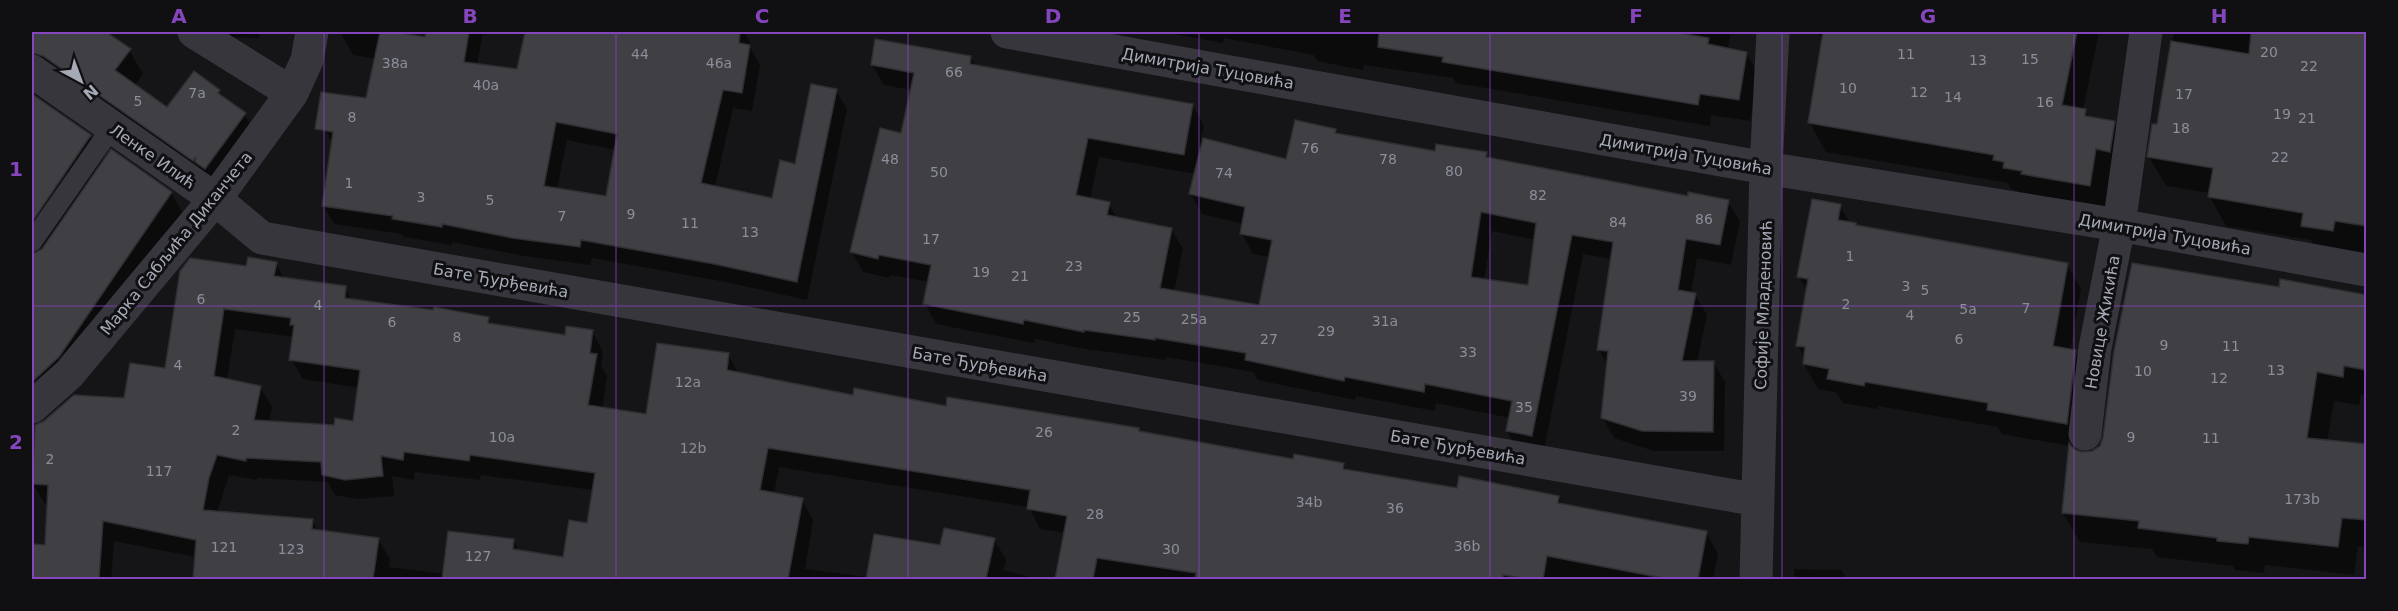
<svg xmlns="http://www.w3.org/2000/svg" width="2398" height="611" font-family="'DejaVu Sans',sans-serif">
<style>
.shadow{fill:#0007;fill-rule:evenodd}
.building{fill:#3f3f44;stroke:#2f2f33;stroke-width:1.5;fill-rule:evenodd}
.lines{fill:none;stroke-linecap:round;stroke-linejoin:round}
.service{stroke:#36363c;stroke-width:20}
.minor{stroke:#36363c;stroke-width:33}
.grid{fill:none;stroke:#8445bd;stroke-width:1.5;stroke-opacity:0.55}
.labels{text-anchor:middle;stroke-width:6;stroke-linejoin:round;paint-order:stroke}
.number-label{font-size:14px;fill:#8c8f9a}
.street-label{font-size:16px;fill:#a6aab7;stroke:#101012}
.neatline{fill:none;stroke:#8445bd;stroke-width:2}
.grid-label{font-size:20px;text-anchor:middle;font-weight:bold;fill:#8445bd}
</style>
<rect width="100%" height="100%" fill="#151517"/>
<path class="shadow" d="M 32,32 L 104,32 L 129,50 L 143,74 L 134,86 L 168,109 L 219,91 L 223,99 L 244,114 L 258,137 L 219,192 L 32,82 Z
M 215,32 L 260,32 L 259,38 L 223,37 Z
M 342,32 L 389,32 L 426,39 L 428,32 L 483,32 L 477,65 L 519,71 L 527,32 L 744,32 L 751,44 L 751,49 L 760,65 L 752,111 L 733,108 L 715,187 L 773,199 L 796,166 L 836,90 L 847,109 L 807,300 L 726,282 L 592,258 L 590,265 L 524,256 L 452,242 L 452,245 L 404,237 L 402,234 L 334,224 L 323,205 L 333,144 L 325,130 L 368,100 L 376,59 L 353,55 L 342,35 ZM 567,140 L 616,150 L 607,197 L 557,189 Z
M 1163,32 L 1731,32 L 1728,49 L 1746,53 L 1758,74 L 1750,121 L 1711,115 L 1710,126 L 1456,83 L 1453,78 L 1364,65 L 1363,70 L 1317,61 L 1314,55 L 1224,38 L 1223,43 Z
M 1818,32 L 2099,32 L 2083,110 L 2090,118 L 2114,123 L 2130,152 L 2106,214 L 2021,197 L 2017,190 L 2011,189 L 2008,183 L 1826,152 L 1810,123 L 1823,41 Z
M 2174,32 L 2366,32 L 2366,262 L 2319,255 L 2311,240 L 2226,226 L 2210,197 L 2210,193 L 2166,186 L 2149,157 L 2158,126 Z
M 970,57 L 976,66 L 1192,105 L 1204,125 L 1201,139 L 1287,160 L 1335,130 L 1338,135 L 1437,152 L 1486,154 L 1489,159 L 1689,198 L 1728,202 L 1740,221 L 1731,265 L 1697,258 L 1691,294 L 1695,295 L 1707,315 L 1697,362 L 1713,362 L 1725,382 L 1724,451 L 1654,451 L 1614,438 L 1603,418 L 1608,365 L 1599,350 L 1612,259 L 1583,254 L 1543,455 L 1519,451 L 1507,431 L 1510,418 L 1436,403 L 1435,411 L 1356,396 L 1355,400 L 1258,380 L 1253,372 L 1166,357 L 1166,360 L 1095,350 L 1095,351 L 1035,339 L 1034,343 L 936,324 L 925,304 L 929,282 L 890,275 L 889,278 L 863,272 L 852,252 L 902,134 L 911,90 L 884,85 L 872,65 ZM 1099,157 L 1195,174 L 1191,194 L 1202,214 L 1244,224 L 1242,234 L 1253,254 L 1270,257 L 1261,306 L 1174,292 L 1183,249 L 1171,229 L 1117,218 L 1109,204 L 1090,200 ZM 1492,231 L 1536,240 L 1529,286 L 1484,280 Z
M 32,95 L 90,137 L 105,161 L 112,151 L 171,193 L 190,225 L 77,388 L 40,422 L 32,416 Z
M 1840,206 L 1850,223 L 1857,227 L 2067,265 L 2081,289 L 2070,351 L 2075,351 L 2089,376 L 2081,448 L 2002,434 L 1998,427 L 1878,406 L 1878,409 L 1843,403 L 1836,392 L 1818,389 L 1804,364 L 1805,358 L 1798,346 L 1808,292 L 1799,277 Z
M 276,263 L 284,279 L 345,288 L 353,301 L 488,318 L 492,325 L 566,337 L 592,331 L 603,352 L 601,366 L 607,376 L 602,409 L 647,416 L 728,355 L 739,374 L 854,397 L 1139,432 L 1294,460 L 1343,465 L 1347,471 L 1458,489 L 1558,497 L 1563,505 L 1706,533 L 1718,553 L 1713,580 L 1057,580 L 1065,533 L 1040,529 L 1029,507 L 779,467 L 774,494 L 802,500 L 813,520 L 805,569 L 868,577 L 942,547 L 994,539 L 1006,560 L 1003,570 L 1042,580 L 195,580 L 196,557 L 114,541 L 111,580 L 32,580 L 32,546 L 46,546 L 49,504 L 45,504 L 33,484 L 126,400 L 166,370 L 248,268 ZM 235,329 L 294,337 L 291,359 L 303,379 L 359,388 L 354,423 L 335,427 L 269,422 L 272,407 L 260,387 L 227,380 ZM 415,472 L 480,480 L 481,475 L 593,490 L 588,525 L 564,558 L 520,552 L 513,540 L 444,574 L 389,567 L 390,559 L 378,539 L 318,531 L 312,520 L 217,513 L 229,475 L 257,480 L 257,478 L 328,482 L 335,495 L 358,499 L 394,496 L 392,476 L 414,480 Z
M 2280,289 L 2364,296 L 2366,290 L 2366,396 L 2361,394 L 2359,405 L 2334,401 L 2327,442 L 2366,446 L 2366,547 L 2358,546 L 2354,575 L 2265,565 L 2264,573 L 2235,570 L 2233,566 L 2157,557 L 2152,549 L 2080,542 L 2063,513 L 2082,454 L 2092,453 Z
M 1794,569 L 1842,570 L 1847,580 L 1794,580 Z"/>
<path class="building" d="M 32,32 L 106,32 L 131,49 L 115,70 L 167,107 L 194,71 L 220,90 L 218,93 L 246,113 L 205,169 L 195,162 L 196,157 L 193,161 L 43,56 L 32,53 Z
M 380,32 L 396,32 L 425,37 L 426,32 L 469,32 L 464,62 L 517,69 L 525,32 L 740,32 L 739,43 L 750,45 L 742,93 L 723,90 L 701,183 L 772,198 L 780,160 L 795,164 L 811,84 L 837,89 L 797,282 L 714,264 L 581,240 L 580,247 L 512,238 L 442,224 L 442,227 L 392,219 L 393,216 L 322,206 L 333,132 L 315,129 L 321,92 L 366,98 ZM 556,122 L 617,134 L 606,196 L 544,186 Z
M 1379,32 L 1674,32 L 1709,38 L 1708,44 L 1747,52 L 1739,100 L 1700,94 L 1698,105 L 1442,62 L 1443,57 L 1378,47 Z
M 1823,32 L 2077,32 L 2062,105 L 2086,109 L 2085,116 L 2115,121 L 2110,152 L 2096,149 L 2090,186 L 2021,174 L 2022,171 L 2003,168 L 2004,162 L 1993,160 L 1994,155 L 1808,123 Z
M 2251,32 L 2367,32 L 2367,226 L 2335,221 L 2333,231 L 2301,226 L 2303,213 L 2208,197 L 2213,168 L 2147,157 L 2152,124 L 2157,124 L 2171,41 L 2249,54 Z
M 875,39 L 971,56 L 970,64 L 1193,104 L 1184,155 L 1088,138 L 1076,195 L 1110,202 L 1107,215 L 1172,228 L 1160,288 L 1259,305 L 1272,240 L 1240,234 L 1245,207 L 1189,194 L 1203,138 L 1286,159 L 1295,120 L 1336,129 L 1335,133 L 1435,151 L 1436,144 L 1487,152 L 1486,157 L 1688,196 L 1688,192 L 1729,200 L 1720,245 L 1686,239 L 1678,290 L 1696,293 L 1682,361 L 1714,361 L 1713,432 L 1642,431 L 1601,418 L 1608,351 L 1597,350 L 1613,242 L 1572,235 L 1532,436 L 1506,431 L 1512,401 L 1425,384 L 1424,392 L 1345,377 L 1344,381 L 1245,360 L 1246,353 L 1155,338 L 1155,340 L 1084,330 L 1084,332 L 1024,320 L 1023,324 L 923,304 L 931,265 L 879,255 L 878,259 L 850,252 L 880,128 L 901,133 L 914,73 L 871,65 ZM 1481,212 L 1536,223 L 1528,285 L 1471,277 Z
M 32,94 L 91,135 L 32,222 Z
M 111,149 L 172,192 L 59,357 L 32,382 L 32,254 L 42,249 Z
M 1812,199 L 1841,204 L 1838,220 L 1856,223 L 1856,225 L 2068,263 L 2053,346 L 2076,350 L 2067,424 L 1987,410 L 1988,403 L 1865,382 L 1864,386 L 1827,379 L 1829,369 L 1803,364 L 1805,347 L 1796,346 L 1808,279 L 1797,277 Z
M 248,257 L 277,262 L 274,276 L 346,286 L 345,298 L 433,310 L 434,307 L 489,317 L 488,323 L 565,335 L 566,326 L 593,330 L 590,353 L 597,354 L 588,405 L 646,414 L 657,343 L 729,353 L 727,370 L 853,395 L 854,388 L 946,406 L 947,397 L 1139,428 L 1139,431 L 1293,459 L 1294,454 L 1344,463 L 1343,469 L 1457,488 L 1459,476 L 1559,496 L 1558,503 L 1707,531 L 1698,579 L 1668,579 L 1547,556 L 1543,579 L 1528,579 L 1503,575 L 1503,579 L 1195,579 L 1196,573 L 1097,558 L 1093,579 L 1055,579 L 1067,516 L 1027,509 L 1030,490 L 768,448 L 760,490 L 803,498 L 788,579 L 442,579 L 448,531 L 514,539 L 513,549 L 563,557 L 569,520 L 587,523 L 595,473 L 470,455 L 469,461 L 404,452 L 403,460 L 381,456 L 383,476 L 345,480 L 322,475 L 321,462 L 246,458 L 246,461 L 217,455 L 209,478 L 203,510 L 313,519 L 312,529 L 379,538 L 373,579 L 193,579 L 196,540 L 103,521 L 99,579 L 32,579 L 32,544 L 45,545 L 48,485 L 32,484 L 35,425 L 44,421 L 74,395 L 124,398 L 130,363 L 165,368 L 180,271 L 190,258 L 246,266 ZM 224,309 L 291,318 L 290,325 L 294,325 L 289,360 L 360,370 L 353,421 L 335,418 L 334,425 L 254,420 L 261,386 L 214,376 Z
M 2132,263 L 2279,287 L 2280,279 L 2367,295 L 2367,370 L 2344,366 L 2343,377 L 2317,372 L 2307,438 L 2367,444 L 2367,520 L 2342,518 L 2338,547 L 2249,537 L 2248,544 L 2217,541 L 2217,538 L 2138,528 L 2139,521 L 2062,513 L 2069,443 L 2074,449 L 2082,452 L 2092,451 L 2100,446 L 2103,437 L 2114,351 Z
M 944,528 L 995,538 L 986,579 L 866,579 L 874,534 L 940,545 Z"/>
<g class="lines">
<path class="service" d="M 32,242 L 112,127"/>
<path class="minor" d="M 194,32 L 292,93
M 1007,32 L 1766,168 L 2119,225 L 2366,270
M 32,71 L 215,199 L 262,238 L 1758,500
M 32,407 L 69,374 L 215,199 L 292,93 L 307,60 L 312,32
M 2085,434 L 2095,348 L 2119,225 L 2146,32
M 1756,580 L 1766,168 L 1773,32"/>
</g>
<path class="grid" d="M 324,32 L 324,580M 616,32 L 616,580M 908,32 L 908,580M 1199,32 L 1199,580M 1490,32 L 1490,580M 1782,32 L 1782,580M 2074,32 L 2074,580M 32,306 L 2366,306"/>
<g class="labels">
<g class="number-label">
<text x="2269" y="57">20</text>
<text x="640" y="59">44</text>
<text x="1906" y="59">11</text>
<text x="2030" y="64">15</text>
<text x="1978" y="65">13</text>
<text x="395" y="68">38a</text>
<text x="719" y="68">46a</text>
<text x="2309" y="71">22</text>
<text x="954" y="77">66</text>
<text x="486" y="90">40a</text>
<text x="1848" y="93">10</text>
<text x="1919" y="97">12</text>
<text x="197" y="98">7a</text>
<text x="2184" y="99">17</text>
<text x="1953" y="102">14</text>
<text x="138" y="106">5</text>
<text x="2045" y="107">16</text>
<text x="2282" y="119">19</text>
<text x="352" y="122">8</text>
<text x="2307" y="123">21</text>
<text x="2181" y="133">18</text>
<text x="1310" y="153">76</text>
<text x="2280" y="162">22</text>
<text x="890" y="164">48</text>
<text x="1388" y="164">78</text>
<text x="1454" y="176">80</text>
<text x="939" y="177">50</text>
<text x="1224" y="178">74</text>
<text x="349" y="188">1</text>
<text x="1538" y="200">82</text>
<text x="421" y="202">3</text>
<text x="490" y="205">5</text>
<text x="631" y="219">9</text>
<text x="562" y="221">7</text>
<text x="1704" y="224">86</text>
<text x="1618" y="227">84</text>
<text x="690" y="228">11</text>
<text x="750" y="237">13</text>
<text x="931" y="244">17</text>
<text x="1850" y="261">1</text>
<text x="1074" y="271">23</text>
<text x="981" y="277">19</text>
<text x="1020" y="281">21</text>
<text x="1906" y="291">3</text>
<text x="1925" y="295">5</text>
<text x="201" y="304">6</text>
<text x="1846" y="309">2</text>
<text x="318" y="310">4</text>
<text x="2026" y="313">7</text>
<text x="1968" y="314">5a</text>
<text x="1910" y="320">4</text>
<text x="1132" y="322">25</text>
<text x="1194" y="324">25a</text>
<text x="1385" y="326">31a</text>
<text x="392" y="327">6</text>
<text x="1326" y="336">29</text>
<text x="457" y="342">8</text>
<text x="1269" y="344">27</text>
<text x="1959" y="344">6</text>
<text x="2164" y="350">9</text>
<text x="2231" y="351">11</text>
<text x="1468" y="357">33</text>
<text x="178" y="370">4</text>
<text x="2276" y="375">13</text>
<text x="2143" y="376">10</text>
<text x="2219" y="383">12</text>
<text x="688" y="387">12a</text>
<text x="1688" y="401">39</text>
<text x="1524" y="412">35</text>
<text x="236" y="435">2</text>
<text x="1044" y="437">26</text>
<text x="502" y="442">10a</text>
<text x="2131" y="442">9</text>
<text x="2211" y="443">11</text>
<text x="693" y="453">12b</text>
<text x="50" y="464">2</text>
<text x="159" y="476">117</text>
<text x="2302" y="504">173b</text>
<text x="1309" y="507">34b</text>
<text x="1395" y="513">36</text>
<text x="1095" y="519">28</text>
<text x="1467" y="551">36b</text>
<text x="224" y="552">121</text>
<text x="291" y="554">123</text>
<text x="1171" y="554">30</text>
<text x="478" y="561">127</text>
</g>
<g class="street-label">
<text transform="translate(1208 68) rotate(10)" y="6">Димитрија Туцовића</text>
<text transform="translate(1686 154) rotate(10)" y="6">Димитрија Туцовића</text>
<text transform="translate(153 156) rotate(35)" y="6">Ленке Илић</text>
<text transform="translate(2165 234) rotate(10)" y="6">Димитрија Туцовића</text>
<text transform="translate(176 243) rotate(-51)" y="6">Марка Сабљића Диканчета</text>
<text transform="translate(501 280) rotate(10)" y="6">Бате Ђурђевића</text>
<text transform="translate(1763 305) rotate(-88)" y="6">Софије Младеновић</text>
<text transform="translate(2102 322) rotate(-80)" y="6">Новице Жикића</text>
<text transform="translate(980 364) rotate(10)" y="6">Бате Ђурђевића</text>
<text transform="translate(1458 447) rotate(10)" y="6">Бате Ђурђевића</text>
</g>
</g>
<rect width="2398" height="611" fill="none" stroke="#101012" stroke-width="66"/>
<g transform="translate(81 81) rotate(139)" stroke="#101012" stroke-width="4.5" paint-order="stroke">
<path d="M0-4.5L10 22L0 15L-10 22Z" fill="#a6aab7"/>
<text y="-9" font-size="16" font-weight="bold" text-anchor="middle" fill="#a6aab7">N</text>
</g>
<rect x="33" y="33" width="2332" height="545" class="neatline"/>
<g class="grid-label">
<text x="179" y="23">A</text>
<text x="470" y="23">B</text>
<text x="762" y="23">C</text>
<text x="1053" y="23">D</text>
<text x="1345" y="23">E</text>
<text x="1636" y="23">F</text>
<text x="1928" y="23">G</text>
<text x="2219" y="23">H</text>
<text x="16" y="176">1</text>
<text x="16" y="449">2</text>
</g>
</svg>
